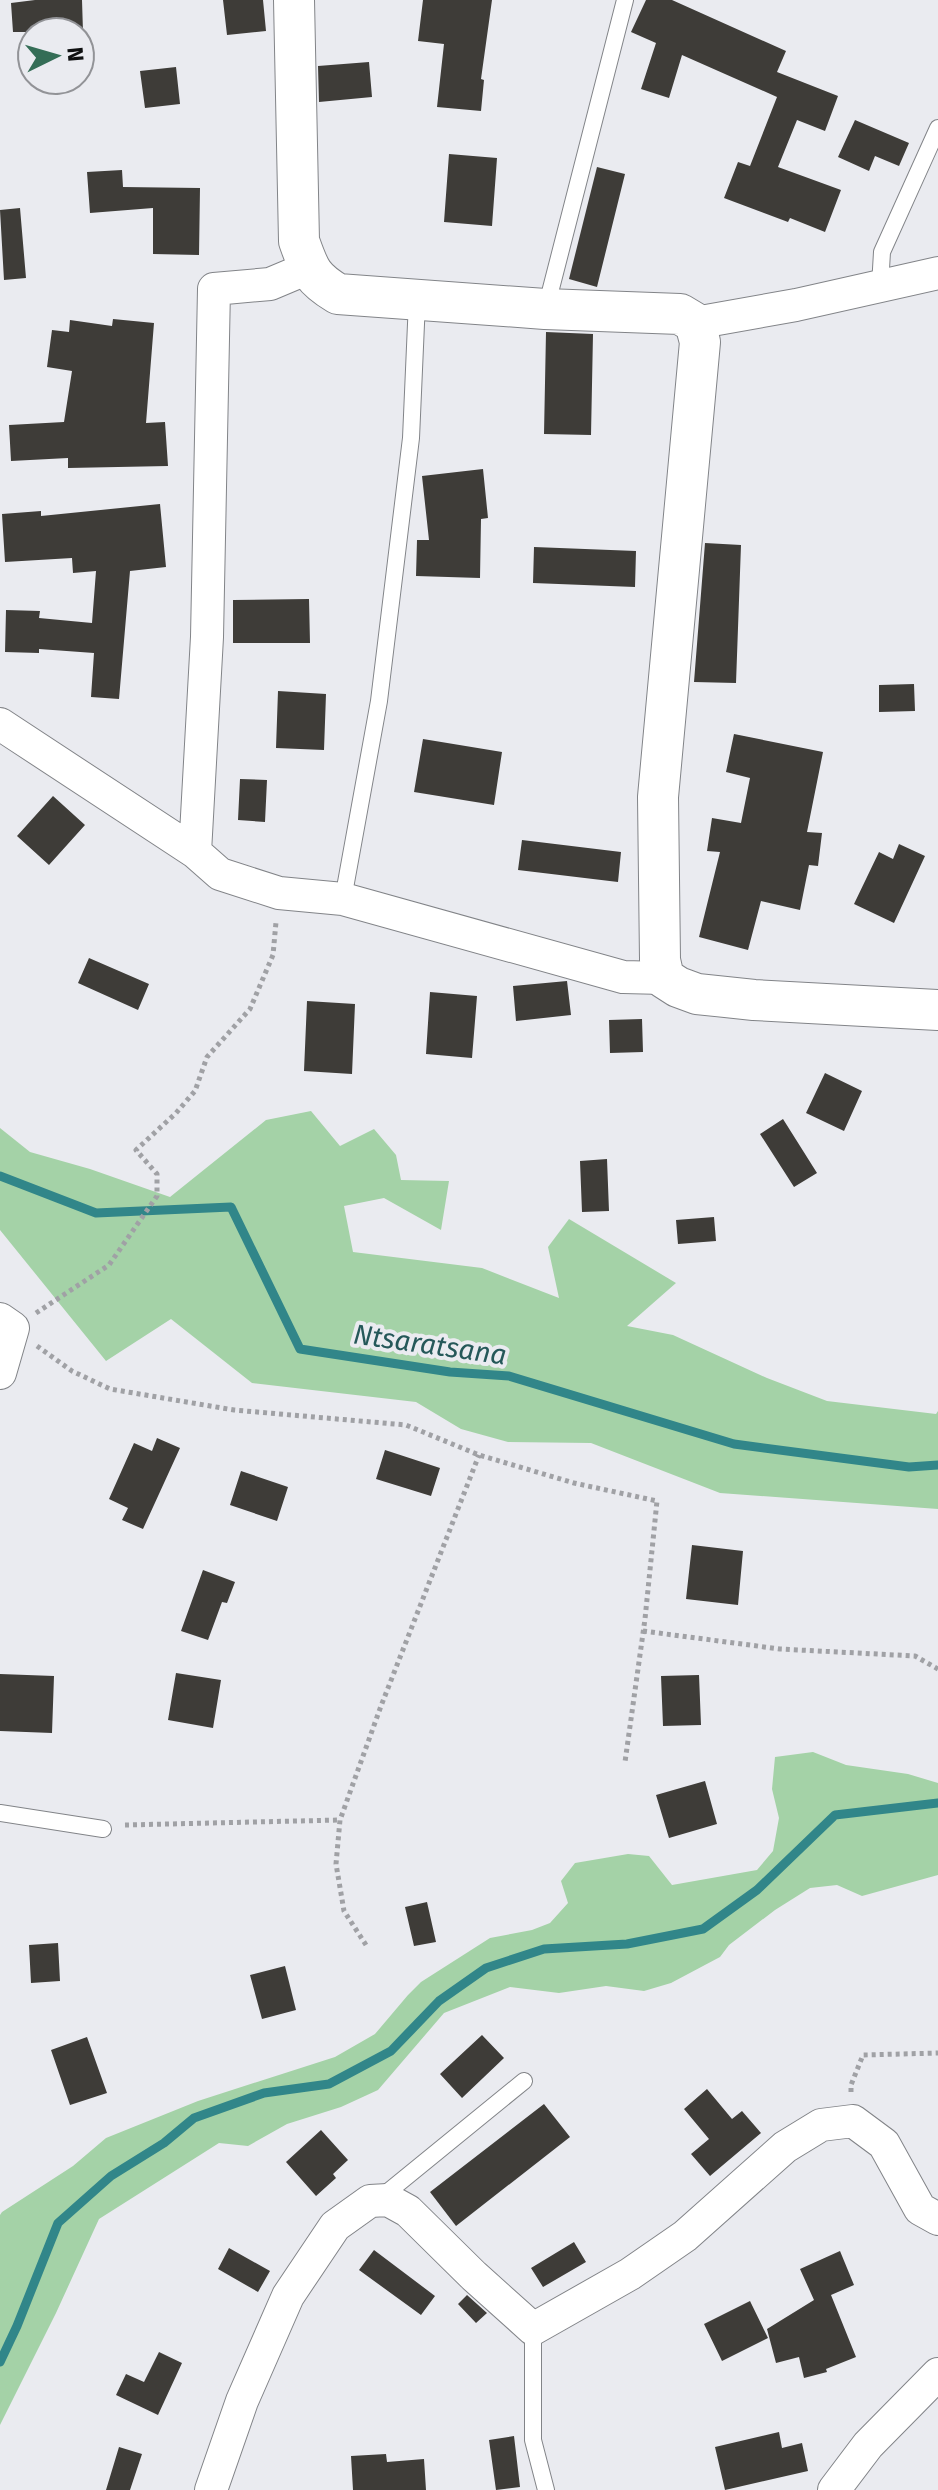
<svg xmlns="http://www.w3.org/2000/svg" width="938" height="2490" font-family="'Fira Sans',sans-serif">
<style>
.green{fill:#a4d2a7}
.lines{fill:none;stroke-linecap:round;stroke-linejoin:round}
.stream{stroke:#318689;stroke-width:9}
.building{fill:#3e3c38}
.service-casing{stroke:#828488;stroke-width:18}
.minor-casing{stroke:#828488;stroke-width:34}
.tertiary-casing{stroke:#828488;stroke-width:42}
.path{stroke:#a0a1a5;stroke-width:5;stroke-dasharray:4 4;stroke-linecap:butt}
.service{stroke:#fff;stroke-width:16}
.minor{stroke:#fff;stroke-width:32}
.tertiary{stroke:#fff;stroke-width:40}
.labels{text-anchor:middle;stroke-width:8;stroke-linejoin:round;paint-order:stroke}
.water-label{font-size:28px;font-style:italic;fill:#255859;stroke:#eaebf0}
</style>
<rect width="100%" height="100%" fill="#eaebf0"/>
<path class="green" d="M 311,1111 L 340,1146 L 374,1129 L 396,1155 L 401,1180 L 449,1181 L 441,1230 L 384,1198 L 344,1206 L 353,1252 L 482,1268 L 559,1298 L 548,1247 L 569,1219 L 676,1283 L 627,1326 L 673,1335 L 767,1378 L 827,1401 L 936,1414 L 938,1411 L 938,1509 L 720,1493 L 591,1443 L 508,1442 L 461,1429 L 416,1402 L 252,1383 L 171,1319 L 106,1361 L 0,1230 L 0,1128 L 30,1152 L 90,1169 L 170,1197 L 266,1120 Z
M 813,1752 L 846,1765 L 908,1774 L 938,1783 L 938,1875 L 862,1896 L 837,1885 L 810,1888 L 775,1910 L 729,1945 L 720,1957 L 671,1983 L 644,1991 L 606,1986 L 559,1993 L 510,1987 L 444,2013 L 378,2090 L 341,2107 L 287,2124 L 248,2146 L 219,2143 L 99,2219 L 56,2313 L 0,2425 L 0,2215 L 2,2212 L 73,2166 L 106,2138 L 198,2101 L 335,2057 L 375,2034 L 408,1995 L 421,1982 L 490,1938 L 532,1930 L 550,1923 L 568,1903 L 561,1881 L 575,1863 L 628,1854 L 649,1856 L 672,1885 L 757,1870 L 773,1851 L 779,1818 L 772,1789 L 775,1757 Z"/>
<g class="lines">
<path class="stream" d="M 0,1176 L 96,1213 L 231,1207 L 300,1349 L 450,1372 L 509,1376 L 734,1444 L 909,1467 L 938,1465
M 0,2362 L 17,2326 L 58,2223 L 111,2176 L 164,2143 L 194,2118 L 264,2093 L 329,2084 L 391,2051 L 439,2001 L 486,1968 L 544,1949 L 627,1944 L 703,1929 L 757,1890 L 835,1815 L 938,1803"/>
</g>
<path class="building" d="M 35,0 L 82,0 L 83,32 L 13,32 L 11,3 Z
M 223,0 L 263,0 L 266,31 L 227,35 Z
M 423,0 L 492,0 L 481,79 L 484,80 L 481,111 L 437,107 L 444,44 L 418,41 Z
M 646,0 L 672,0 L 786,51 L 777,72 L 838,96 L 825,131 L 797,120 L 778,167 L 841,190 L 825,232 L 790,218 L 788,222 L 724,198 L 738,162 L 750,166 L 777,97 L 682,55 L 669,98 L 641,89 L 656,43 L 631,32 Z
M 369,62 L 372,97 L 319,102 L 318,66 Z
M 176,67 L 180,104 L 145,108 L 140,71 Z
M 855,120 L 909,143 L 899,166 L 875,156 L 869,171 L 838,157 Z
M 449,154 L 497,158 L 492,226 L 444,222 Z
M 597,167 L 625,174 L 597,287 L 569,279 Z
M 122,170 L 123,187 L 200,188 L 199,255 L 153,254 L 153,208 L 90,213 L 87,172 Z
M 20,208 L 26,278 L 4,280 L 0,210 Z
M 113,319 L 154,323 L 146,423 L 165,422 L 168,466 L 68,468 L 68,458 L 11,461 L 9,425 L 64,422 L 72,371 L 47,367 L 52,330 L 69,332 L 70,320 L 112,326 Z
M 546,332 L 593,334 L 591,435 L 544,434 Z
M 483,469 L 488,518 L 481,519 L 480,578 L 416,576 L 417,540 L 429,540 L 422,476 Z
M 160,504 L 166,567 L 130,571 L 119,699 L 91,697 L 94,653 L 39,649 L 39,653 L 5,652 L 6,610 L 40,611 L 39,618 L 92,623 L 96,571 L 73,573 L 72,558 L 5,562 L 2,514 L 41,511 L 41,516 Z
M 705,543 L 741,545 L 736,683 L 694,682 Z
M 534,547 L 636,551 L 635,587 L 533,583 Z
M 309,599 L 310,643 L 233,643 L 233,600 Z
M 914,684 L 915,711 L 879,712 L 879,685 Z
M 278,691 L 326,694 L 324,750 L 276,748 Z
M 734,734 L 823,752 L 807,832 L 822,833 L 818,866 L 809,865 L 800,910 L 761,901 L 748,950 L 699,937 L 720,852 L 707,851 L 712,818 L 741,823 L 750,778 L 726,772 Z
M 423,739 L 502,752 L 494,805 L 414,792 Z
M 240,779 L 267,780 L 265,822 L 238,820 Z
M 53,796 L 85,825 L 49,865 L 17,836 Z
M 522,840 L 621,852 L 618,882 L 518,870 Z
M 899,844 L 925,856 L 894,923 L 854,904 L 879,852 L 893,859 Z
M 89,958 L 149,984 L 138,1010 L 78,983 Z
M 567,981 L 571,1015 L 516,1021 L 513,986 Z
M 430,992 L 477,996 L 472,1058 L 426,1054 Z
M 307,1001 L 355,1004 L 352,1074 L 304,1071 Z
M 642,1019 L 643,1052 L 610,1053 L 609,1020 Z
M 825,1073 L 862,1091 L 844,1131 L 806,1113 Z
M 783,1119 L 817,1173 L 794,1187 L 760,1134 Z
M 607,1159 L 609,1211 L 582,1212 L 580,1161 Z
M 714,1217 L 716,1241 L 678,1244 L 676,1220 Z
M 157,1438 L 180,1448 L 143,1529 L 122,1520 L 128,1508 L 109,1499 L 134,1443 L 152,1451 Z
M 385,1450 L 440,1468 L 431,1496 L 376,1479 Z
M 241,1471 L 288,1487 L 277,1521 L 230,1505 Z
M 692,1545 L 743,1551 L 738,1605 L 686,1599 Z
M 203,1570 L 235,1582 L 227,1603 L 222,1602 L 208,1640 L 181,1631 Z
M 176,1673 L 221,1680 L 213,1728 L 168,1720 Z
M 0,1674 L 54,1676 L 52,1733 L 0,1731 Z
M 699,1675 L 701,1725 L 663,1726 L 661,1676 Z
M 705,1781 L 717,1824 L 669,1838 L 656,1795 Z
M 427,1902 L 436,1942 L 414,1946 L 405,1907 Z
M 58,1943 L 60,1981 L 31,1983 L 29,1945 Z
M 285,1966 L 296,2010 L 262,2019 L 250,1975 Z
M 482,2035 L 504,2058 L 462,2098 L 440,2074 Z
M 87,2037 L 107,2093 L 70,2105 L 51,2050 Z
M 707,2089 L 732,2119 L 742,2111 L 761,2133 L 710,2176 L 691,2154 L 709,2139 L 684,2109 Z
M 544,2104 L 570,2137 L 456,2226 L 430,2192 Z
M 321,2130 L 348,2160 L 333,2174 L 336,2178 L 316,2196 L 286,2162 Z
M 574,2242 L 586,2262 L 543,2287 L 531,2268 Z
M 229,2248 L 270,2271 L 258,2292 L 218,2269 Z
M 374,2250 L 435,2296 L 421,2315 L 359,2270 Z
M 840,2251 L 854,2285 L 831,2295 L 856,2357 L 826,2369 L 827,2372 L 804,2378 L 799,2357 L 776,2363 L 767,2329 L 814,2300 L 800,2269 Z
M 467,2295 L 487,2313 L 476,2323 L 458,2304 Z
M 750,2301 L 768,2338 L 722,2361 L 704,2324 Z
M 159,2352 L 182,2363 L 158,2415 L 116,2395 L 126,2374 L 144,2382 Z
M 779,2432 L 782,2448 L 802,2443 L 808,2471 L 725,2490 L 715,2447 Z
M 514,2436 L 520,2487 L 496,2490 L 489,2440 Z
M 119,2447 L 142,2454 L 130,2490 L 106,2490 Z
M 386,2454 L 387,2462 L 424,2459 L 426,2490 L 353,2490 L 351,2456 Z"/>
<g class="lines">
<defs>
<path id="service" d="M 880,286 L 882,252 L 938,128
M 546,308 L 625,0
M 343,899 L 379,701 L 411,438 L 417,301
M 0,1813 L 103,1829
M 378,2200 L 524,2081
M 533,2329 L 533,2440 L 546,2490"/>
<path id="minor" d="M 695,323 L 796,305 L 938,273
M 0,724 L 195,852 L 220,874 L 279,893 L 343,899 L 623,977 L 664,978
M 195,852 L 207,637 L 214,289 L 270,284 L 308,268
M 0,1319 L 13,1328 L 0,1373
M 211,2490 L 242,2401 L 288,2296 L 335,2226 L 370,2201 L 388,2200 L 408,2211 L 474,2276 L 533,2329 L 630,2274 L 685,2236 L 785,2147 L 821,2125 L 853,2121 L 884,2144 L 920,2209 L 938,2219
M 834,2490 L 868,2445 L 938,2374"/>
<path id="tertiary" d="M 294,0 L 299,241 C 309,269 311,278 338,294 L 545,309 L 680,314 L 695,323 L 700,342 L 658,797 L 660,960 L 664,978 L 678,987 L 697,994 L 754,1000 L 938,1010"/>
</defs>
<use href="#service" class="service-casing"/>
<use href="#minor" class="minor-casing"/>
<use href="#tertiary" class="tertiary-casing"/>
<path class="path" d="M 36,1313 L 109,1265 L 157,1196 L 157,1174 L 136,1150 L 176,1113 L 195,1091 L 207,1057 L 250,1009 L 273,955 L 276,922
M 37,1346 L 72,1371 L 110,1389 L 234,1410 L 406,1425 L 479,1455 L 574,1483 L 657,1501 L 645,1619 L 625,1762
M 643,1631 L 780,1649 L 915,1656 L 938,1669
M 125,1825 L 340,1820
M 366,1945 L 344,1911 L 336,1864 L 340,1820 L 381,1706 L 479,1455
M 851,2092 L 851,2085 L 863,2055 L 938,2053"/>
<use href="#service" class="service"/>
<use href="#minor" class="minor"/>
<use href="#tertiary" class="tertiary"/>
</g>
<g class="labels">
<g class="water-label">
<text transform="translate(430 1344) rotate(8)" y="10">Ntsaratsana</text>
</g>
</g>
<g transform="translate(56 56) rotate(85)"><circle r="38" fill="#eaebf0" stroke="#929397" stroke-width="2"/>
<path d="M0-6L14 30L0 20L-14 30Z" fill="#346d56"/>
<text y="-12" font-size="22" font-weight="bold" text-anchor="middle" fill="#0f1011">N</text>
</g>
</svg>
